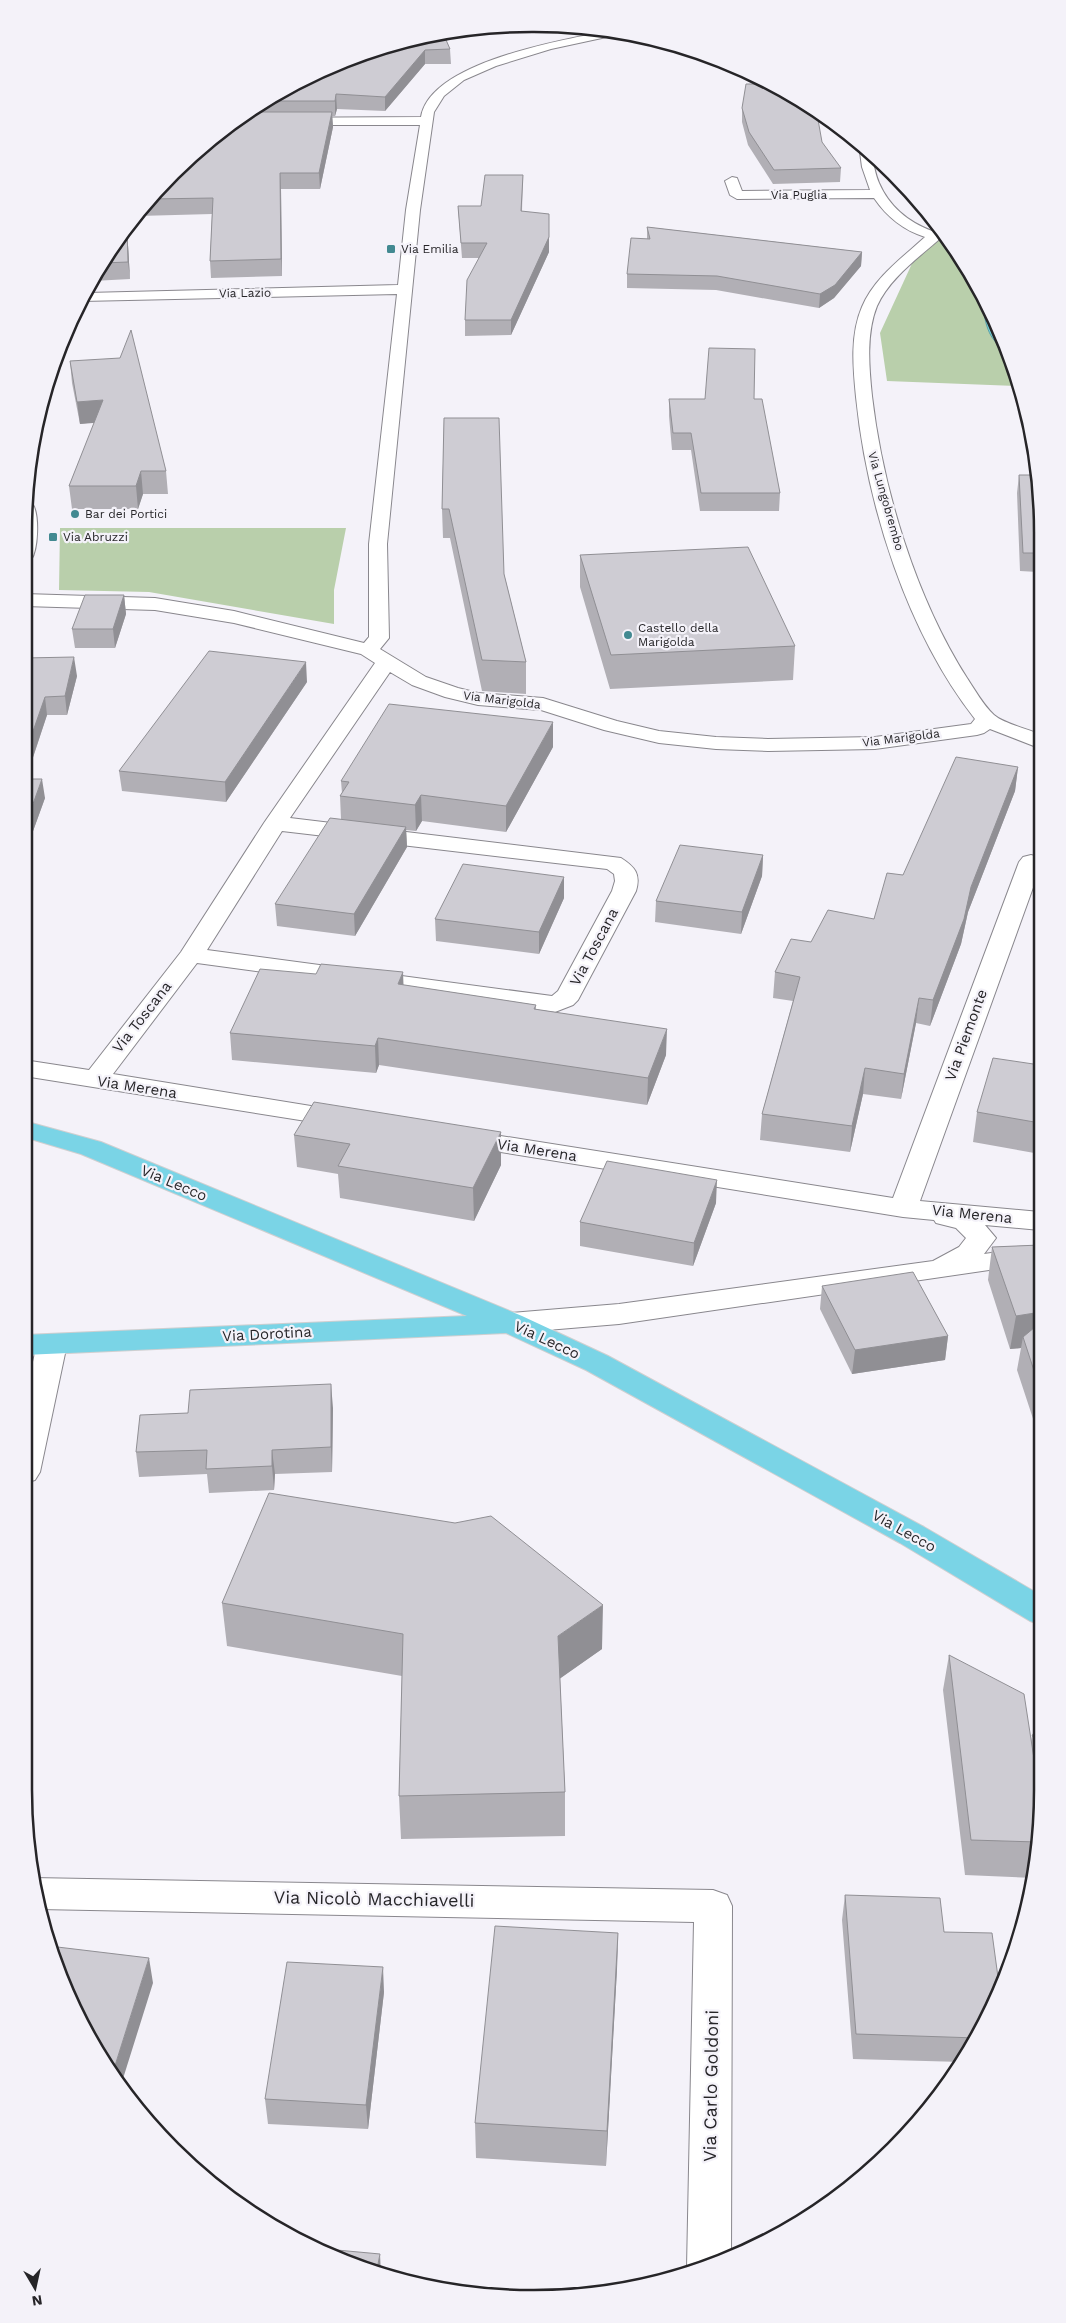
<svg xmlns="http://www.w3.org/2000/svg" width="1066" height="2323" font-family="'Work Sans',sans-serif">
<style>
.green{fill:#b9cfab}
.water{fill:#75d3dc;stroke:#5d9fa6}
.lines{fill:none;stroke-linecap:round;stroke-linejoin:round}
.minor-casing{stroke:#89878d;stroke-width:2}
.major-casing{stroke:#cfcfd0;stroke-width:2}
.minor{fill:#fff;fill-rule:evenodd}
.major{fill:#7ad4e6;fill-rule:evenodd}
.wall{fill:#b1afb5}
.shaded-wall{fill:#908f94}
.building{fill:#ceccd3;stroke:#908f94}
.poi-dot{fill:#428991;stroke:#f4f2f9;stroke-width:2}
.labels{text-anchor:middle;stroke-width:4.5;stroke-linejoin:round;paint-order:stroke}
.far-street-label{font-size:12px;fill:#262528;stroke:#f4f2f9}
.far-poi-label{font-size:12px;fill:#262528;stroke:#f4f2f9;text-anchor:start}
.street-label{font-size:15px;fill:#262528;stroke:#f4f2f9}
.near-street-label{font-size:18px;fill:#262528;stroke:#f4f2f9}
.rim{fill:none;stroke:#262528;stroke-width:2.5}
</style>
<rect width="100%" height="100%" fill="#f4f2f9"/>
<path class="green" d="M 944,236 L 1003,338 L 1016,386 L 887,381 L 880,333 L 915,257 Z
M 60,528 L 346,528 L 334,590 L 334,624 L 149,592 L 59,590 Z"/>
<path class="water" d="M 983,302 L 1003,338 L 1006,349 C 988,342 984,320 983,302 Z"/>
<g class="lines">
<defs>
<path id="minor" d="M 608,31 L 625,33 L 551,49 L 496,66 L 464,80 L 444,96 L 434,112 L 420,210 L 387,544 L 389,638 L 380,649 L 426,677 L 458,688 L 478,693 L 543,698 L 617,721 L 659,731 L 716,737 L 768,739 L 875,737 L 971,724 L 975,719 C 907,632 867,506 856,397 C 853,367 850,335 862,307 C 874,278 902,258 925,237 C 903,230 887,217 874,198 L 737,199 L 730,195 L 725,181 L 732,177 L 737,178 L 742,191 L 870,190 L 862,167 L 860,152 L 863,149 C 877,163 872,166 879,183 C 889,206 908,222 932,231 L 939,226 L 944,235 C 921,256 890,277 877,306 C 866,333 869,368 872,396 C 883,490 916,598 967,678 C 975,690 983,705 994,715 C 1003,723 1027,729 1039,734 L 1039,748 L 990,729 L 984,733 L 977,735 L 875,749 L 768,751 L 716,749 L 659,743 L 604,730 L 541,710 L 478,705 L 445,697 L 412,685 L 390,672 L 290,818 L 621,858 C 635,867 641,874 636,891 L 578,1000 L 573,1005 L 555,1012 L 197,963 L 113,1074 L 354,1113 L 357,1119 L 354,1125 L 344,1127 L 24,1076 L 24,1060 L 89,1070 L 181,952 L 264,823 L 375,663 L 361,654 L 234,623 L 155,610 L 24,606 L 24,594 L 155,598 L 234,611 L 364,643 L 369,637 L 369,544 L 397,294 L 82,301 L 87,293 L 398,285 L 406,210 L 420,125 L 231,125 L 239,118 L 421,117 C 430,62 563,40 608,31 ZM 282,831 L 607,869 L 614,874 L 615,881 L 612,891 L 558,991 L 552,996 L 207,950 Z
M 27,502 L 32,503 C 40,514 38,550 31,560 L 24,562 Z
M 1031,855 L 1039,857 L 1039,871 L 920,1201 L 1040,1212 L 1040,1230 L 985,1225 L 996,1238 L 984,1254 L 1027,1248 L 1037,1251 L 1040,1258 L 1037,1263 L 619,1324 L 511,1333 L 500,1330 L 496,1323 L 500,1316 L 511,1313 L 619,1304 L 933,1261 L 959,1247 L 966,1238 L 956,1228 L 936,1223 L 934,1220 L 903,1217 L 463,1146 L 453,1144 L 449,1138 L 453,1132 L 463,1130 L 893,1198 L 1019,862 L 1023,857 Z
M 52,1334 L 63,1337 L 67,1344 L 40,1472 L 35,1480 L 24,1483 L 24,1402 L 37,1344 L 41,1337 Z
M 32,1878 L 713,1890 L 727,1895 L 732,1906 L 731,2257 L 690,2274 L 687,2267 L 694,1922 L 39,1909 Z"/>
<path id="major" d="M 24,1121 L 101,1142 L 522,1316 L 608,1356 L 924,1527 L 1042,1596 L 1042,1625 L 1030,1621 L 900,1543 L 586,1370 L 506,1333 L 24,1355 L 24,1335 L 467,1316 L 81,1154 L 24,1137 Z"/>
</defs>
<use href="#minor" class="minor-casing"/>
<use href="#major" class="major-casing"/>
<use href="#minor" class="minor"/>
<use href="#major" class="major"/>
</g>
<path class="wall" d="M 433,34 L 450,49 L 451,64 L 425,64 L 385,111 L 337,109 L 335,116 L 332,116 L 333,127 L 320,189 L 281,189 L 282,276 L 211,278 L 210,261 L 212,214 L 138,216 L 173,173 L 250,110 L 338,63 Z
M 742,108 L 841,168 L 840,182 L 773,184 L 748,145 L 742,122 Z
M 523,175 L 522,211 L 549,229 L 549,252 L 511,335 L 465,336 L 465,320 L 479,258 L 462,258 L 459,220 L 458,206 L 481,206 Z
M 647,227 L 862,252 L 861,266 L 834,298 L 819,308 L 716,290 L 627,288 L 627,274 L 647,239 Z
M 127,228 L 130,279 L 93,281 L 109,250 Z
M 70,361 L 166,471 L 168,494 L 143,494 L 138,509 L 72,509 L 69,486 L 95,422 L 80,424 L 72,383 Z
M 669,399 L 754,399 L 780,493 L 779,511 L 700,511 L 691,450 L 672,450 L 669,416 Z
M 444,418 L 504,574 L 526,662 L 526,694 L 482,691 L 450,538 L 443,538 L 442,509 Z
M 1019,475 L 1038,475 L 1038,572 L 1020,571 L 1017,493 Z
M 580,555 L 795,646 L 793,680 L 610,689 L 580,587 Z
M 124,595 L 126,614 L 115,648 L 75,648 L 72,629 Z
M 24,658 L 77,676 L 67,715 L 47,715 L 26,779 L 45,798 L 24,856 Z
M 307,682 L 226,802 L 122,791 L 119,771 Z
M 553,747 L 506,832 L 422,821 L 416,831 L 406,830 L 407,847 L 355,936 L 277,926 L 275,904 L 341,819 L 340,796 L 342,793 L 341,781 Z
M 1018,767 L 1015,791 L 968,912 L 961,944 L 930,1026 L 916,1023 L 901,1099 L 863,1094 L 850,1152 L 760,1140 L 762,1114 L 793,1001 L 773,998 L 775,972 L 811,942 L 874,919 L 903,875 Z
M 763,855 L 762,876 L 741,934 L 655,922 L 656,901 Z
M 564,877 L 564,898 L 539,954 L 436,941 L 435,919 Z
M 404,985 L 536,1005 L 536,1009 L 666,1055 L 647,1105 L 379,1065 L 376,1073 L 232,1060 L 230,1033 Z
M 1040,1065 L 1040,1154 L 973,1142 L 977,1112 Z
M 501,1132 L 501,1165 L 474,1221 L 340,1198 L 338,1174 L 297,1167 L 294,1135 Z
M 716,1203 L 693,1266 L 580,1246 L 580,1222 Z
M 1040,1245 L 1041,1443 L 1017,1370 L 1021,1348 L 1010,1349 L 988,1280 L 992,1247 Z
M 822,1286 L 948,1336 L 945,1360 L 852,1374 L 820,1309 Z
M 333,1408 L 332,1472 L 275,1474 L 274,1490 L 209,1493 L 207,1474 L 139,1477 L 136,1452 Z
M 222,1603 L 602,1649 L 560,1678 L 565,1792 L 565,1836 L 401,1839 L 399,1796 L 402,1676 L 227,1646 Z
M 949,1655 L 1031,1742 L 1032,1736 L 1042,1718 L 1042,1780 L 1037,1777 L 1041,1804 L 1034,1878 L 965,1875 L 943,1690 Z
M 845,1895 L 944,1932 L 1000,1992 L 974,2045 L 962,2062 L 853,2059 L 842,1920 Z
M 618,1933 L 617,1969 L 606,2166 L 476,2158 L 475,2123 Z
M 384,1992 L 368,2129 L 268,2124 L 265,2099 Z"/>
<path class="shaded-wall" d="M 425,50 L 425,64 L 385,111 L 385,97 Z
M 336,94 L 337,109 L 335,116 L 335,101 Z
M 332,112 L 333,127 L 320,189 L 319,173 Z
M 280,173 L 281,189 L 282,276 L 281,259 Z
M 549,214 L 549,252 L 511,335 L 511,320 Z
M 127,228 L 130,279 L 128,262 L 127,229 Z
M 862,252 L 861,266 L 834,298 L 819,308 L 820,294 Z
M 103,400 L 106,422 L 80,424 L 77,402 Z
M 141,471 L 143,494 L 138,509 L 136,486 Z
M 124,595 L 126,614 L 115,648 L 113,629 Z
M 74,657 L 77,676 L 67,715 L 65,696 Z
M 306,662 L 307,682 L 226,802 L 225,782 Z
M 45,697 L 47,715 L 24,784 L 24,757 Z
M 553,722 L 553,747 L 506,832 L 506,806 Z
M 1018,767 L 1015,791 L 968,912 L 961,944 L 930,1026 L 933,1000 L 971,887 Z
M 42,779 L 45,798 L 24,856 L 24,829 Z
M 421,795 L 422,821 L 416,831 L 415,805 Z
M 406,827 L 407,847 L 355,936 L 354,914 Z
M 763,855 L 762,876 L 741,934 L 742,912 Z
M 564,877 L 564,898 L 539,954 L 539,932 Z
M 403,972 L 404,998 L 398,984 Z
M 919,998 L 916,1023 L 901,1099 L 904,1074 Z
M 667,1029 L 666,1055 L 647,1105 L 648,1078 Z
M 378,1038 L 379,1065 L 376,1073 L 375,1046 Z
M 865,1068 L 863,1094 L 850,1152 L 852,1126 Z
M 501,1132 L 501,1165 L 474,1221 L 473,1188 Z
M 717,1180 L 716,1203 L 693,1266 L 694,1243 Z
M 1041,1312 L 1041,1345 L 1023,1337 L 1021,1348 L 1010,1349 L 1016,1316 Z
M 948,1336 L 945,1360 L 852,1374 L 855,1350 Z
M 331,1384 L 333,1408 L 332,1472 L 331,1447 Z
M 272,1450 L 275,1474 L 274,1490 L 272,1466 Z
M 603,1605 L 602,1649 L 558,1680 L 558,1636 Z
M 618,1933 L 617,1969 L 606,2166 L 607,2131 Z
M 149,1958 L 153,1983 L 121,2085 L 113,2075 L 113,2072 Z
M 383,1967 L 384,1992 L 368,2129 L 366,2105 Z
M 380,2254 L 381,2275 L 376,2274 Z"/>
<path class="building" d="M 443,33 L 450,49 L 425,50 L 385,97 L 336,94 L 335,101 L 266,101 L 338,63 L 433,34 Z
M 746,84 L 765,84 L 817,114 L 822,142 L 841,168 L 774,170 L 749,132 L 742,108 Z
M 247,112 L 332,112 L 319,173 L 280,173 L 281,259 L 210,261 L 213,198 L 151,199 L 173,173 Z
M 485,175 L 523,175 L 521,211 L 549,214 L 549,237 L 511,320 L 465,320 L 467,280 L 487,243 L 461,243 L 458,206 L 481,206 Z
M 647,227 L 862,252 L 835,285 L 820,294 L 717,276 L 627,274 L 631,238 L 650,239 Z
M 127,229 L 128,262 L 103,263 L 109,250 Z
M 131,330 L 166,471 L 141,471 L 136,486 L 69,486 L 103,400 L 77,402 L 70,361 L 120,358 Z
M 709,348 L 755,349 L 754,399 L 762,399 L 780,493 L 701,493 L 691,433 L 673,433 L 669,399 L 705,399 Z
M 444,418 L 499,418 L 504,574 L 526,662 L 482,660 L 449,509 L 442,509 Z
M 1019,475 L 1038,475 L 1038,553 L 1023,553 Z
M 748,547 L 795,646 L 611,655 L 580,555 Z
M 85,595 L 124,595 L 113,629 L 72,629 Z
M 209,651 L 306,662 L 225,782 L 119,771 Z
M 74,657 L 65,696 L 45,697 L 24,757 L 24,658 Z
M 389,704 L 553,722 L 506,806 L 421,795 L 415,805 L 340,796 L 349,782 L 341,781 Z
M 956,757 L 1018,767 L 971,887 L 964,919 L 933,1000 L 919,998 L 904,1074 L 865,1068 L 852,1126 L 762,1114 L 800,977 L 775,972 L 791,939 L 811,942 L 828,910 L 874,919 L 887,873 L 903,875 Z
M 24,779 L 42,779 L 24,829 Z
M 330,818 L 406,827 L 354,914 L 275,904 Z
M 680,845 L 763,855 L 742,912 L 656,901 Z
M 463,864 L 564,877 L 539,932 L 435,919 Z
M 321,964 L 403,972 L 398,984 L 536,1005 L 534,1009 L 667,1029 L 648,1078 L 378,1038 L 375,1046 L 230,1033 L 260,969 L 316,974 Z
M 993,1058 L 1040,1065 L 1040,1123 L 977,1112 Z
M 314,1102 L 501,1132 L 473,1188 L 338,1166 L 350,1144 L 294,1135 Z
M 607,1161 L 717,1180 L 694,1243 L 580,1222 Z
M 1040,1245 L 1041,1312 L 1016,1316 L 992,1247 Z
M 913,1272 L 948,1336 L 855,1350 L 822,1286 Z
M 1041,1322 L 1041,1392 L 1023,1337 Z
M 331,1384 L 331,1447 L 272,1450 L 272,1466 L 206,1469 L 207,1450 L 136,1452 L 140,1415 L 188,1413 L 190,1390 Z
M 269,1493 L 455,1523 L 491,1516 L 603,1605 L 558,1636 L 565,1792 L 399,1796 L 403,1634 L 222,1603 Z
M 949,1655 L 1024,1694 L 1041,1804 L 1037,1842 L 971,1840 Z
M 1042,1718 L 1042,1741 L 1032,1736 Z
M 845,1895 L 940,1898 L 944,1932 L 992,1933 L 1000,1992 L 977,2038 L 856,2034 Z
M 495,1926 L 618,1933 L 607,2131 L 475,2123 Z
M 49,1946 L 149,1958 L 113,2072 L 112,2072 L 92,2044 L 51,1954 Z
M 287,1962 L 383,1967 L 366,2105 L 265,2099 Z
M 315,2248 L 380,2254 L 376,2274 L 369,2272 Z"/>
<g class="poi-dot">
<rect x="386" y="244" width="10" height="10" rx="2.5"/>
<circle cx="75" cy="514" r="5"/>
<rect x="48" y="532" width="10" height="10" rx="2.5"/>
<circle cx="628" cy="635" r="5"/>
</g>
<g class="labels">
<g class="far-street-label">
<text x="799" y="199">Via Puglia</text>
<text transform="translate(245 293) rotate(-1)" y="4">Via Lazio</text>
<text transform="translate(886 501) rotate(74)" y="4">Via Lungobrembo</text>
<text transform="translate(502 700) rotate(7)" y="4">Via Marigolda</text>
<text transform="translate(901 738) rotate(-7)" y="4">Via Marigolda</text>
</g>
<g class="far-poi-label">
<text x="401" y="253">Via Emilia</text>
<text x="85" y="518">Bar dei Portici</text>
<text x="63" y="541">Via Abruzzi</text>
<text x="638" y="632">Castello della<tspan x="638" dy="14">Marigolda</tspan></text>
</g>
<g class="street-label">
<text transform="translate(594 947) rotate(-62)" y="5">Via Toscana</text>
<text transform="translate(142 1017) rotate(-52)" y="5">Via Toscana</text>
<text transform="translate(966 1035) rotate(-70)" y="5">Via Piemonte</text>
<text transform="translate(137 1087) rotate(9)" y="5">Via Merena</text>
<text transform="translate(537 1150) rotate(9)" y="5">Via Merena</text>
<text transform="translate(174 1183) rotate(23)" y="5">Via Lecco</text>
<text transform="translate(972 1214) rotate(6)" y="5">Via Merena</text>
<text transform="translate(267 1334) rotate(-3)" y="5">Via Dorotina</text>
<text transform="translate(547 1340) rotate(25)" y="5">Via Lecco</text>
<text transform="translate(904 1531) rotate(29)" y="5">Via Lecco</text>
</g>
<g class="near-street-label">
<text transform="translate(374 1899) rotate(1)" y="6">Via Nicolò Macchiavelli</text>
<text transform="translate(711 2086) rotate(-89)" y="6">Via Carlo Goldoni</text>
</g>
</g>
<path d="M0 0H1066V2323H0ZM532 32H534A500 500 0 0 1 1034 532V1790A500 500 0 0 1 534 2290H532A500 500 0 0 1 32 1790V532A500 500 0 0 1 532 32Z" fill="#f4f2f9" fill-rule="evenodd"/>
<path class="rim" d="M532 32H534A500 500 0 0 1 1034 532V1790A500 500 0 0 1 534 2290H532A500 500 0 0 1 32 1790V532A500 500 0 0 1 532 32Z"/>
<g transform="translate(35 2288) rotate(171)" stroke="#f4f2f9" stroke-width="4" paint-order="stroke">
<path d="M0-4L9 19L0 12L-9 19Z" fill="#262528"/>
<text y="-8" font-size="14" font-weight="bold" text-anchor="middle" fill="#262528">N</text>
</g>
</svg>
